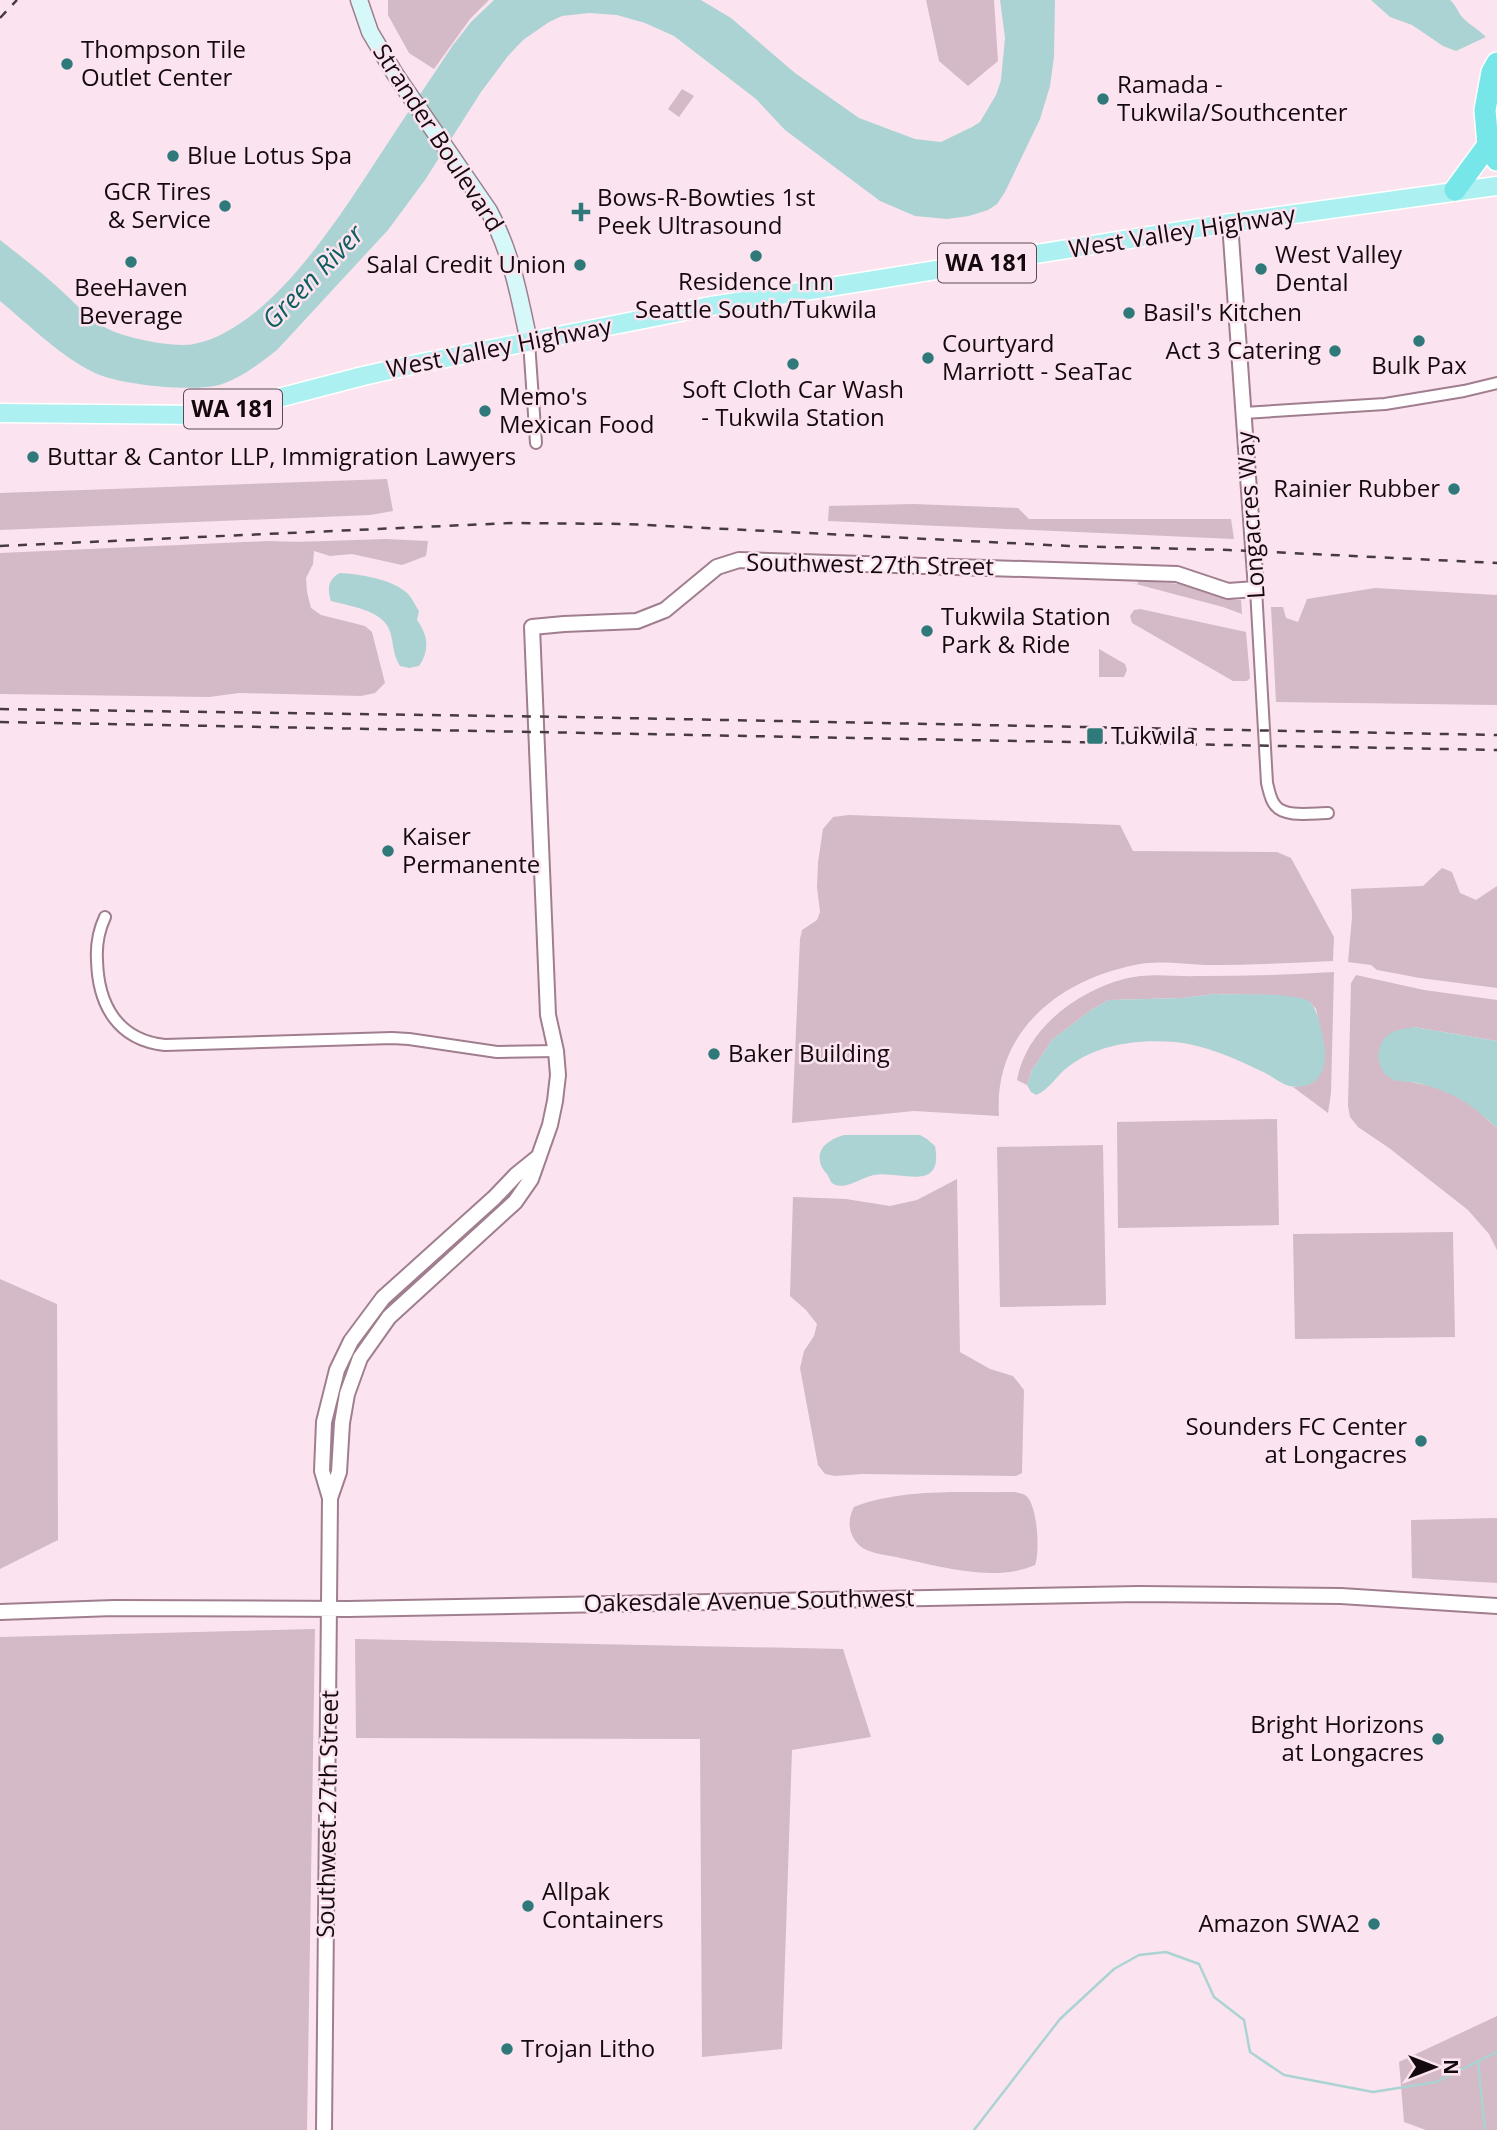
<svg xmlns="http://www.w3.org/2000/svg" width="1497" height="2130" font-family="'Open Sans',sans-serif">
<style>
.green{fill:#d4b9c6}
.water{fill:#acd3d3}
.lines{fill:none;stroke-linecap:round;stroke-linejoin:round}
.stream{stroke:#acd3d3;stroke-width:2.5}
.minor-casing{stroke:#a07e8f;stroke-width:14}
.tertiary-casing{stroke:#a07e8f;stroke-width:18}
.secondary-casing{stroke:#a07e8f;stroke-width:19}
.primary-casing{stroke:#fff;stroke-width:21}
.motorway-casing{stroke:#fff;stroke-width:24}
.minor{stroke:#fff;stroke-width:10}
.tertiary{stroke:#fff;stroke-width:14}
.secondary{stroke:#d6f8f8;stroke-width:16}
.primary{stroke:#adf0f1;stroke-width:18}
.motorway{stroke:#77e6e8;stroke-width:21}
.rail{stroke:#483a42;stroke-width:2.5;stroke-dasharray:9 9;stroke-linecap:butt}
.poi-dot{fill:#30797a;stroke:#fbe4ef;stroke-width:2.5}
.labels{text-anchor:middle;stroke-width:5;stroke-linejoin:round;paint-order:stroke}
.shield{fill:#fbe4ef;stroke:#5a4b53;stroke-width:2}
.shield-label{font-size:23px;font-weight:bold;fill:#150910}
.poi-label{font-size:24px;fill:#150910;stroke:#fbe4ef;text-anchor:start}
.street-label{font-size:24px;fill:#150910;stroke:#fbe4ef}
.water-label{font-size:26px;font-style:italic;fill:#0d5f60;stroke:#fbe4ef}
</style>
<rect width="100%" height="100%" fill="#fbe4ef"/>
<path class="green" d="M 388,0 L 489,0 L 470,19 L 434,69 L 409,53 L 388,15 Z
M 926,0 L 994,0 L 998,61 L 968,86 L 939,61 Z
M 682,89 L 694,96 L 679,117 L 668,109 Z
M 387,479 L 393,511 L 370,515 L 0,530 L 0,493 Z
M 914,504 L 1018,508 L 1029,519 L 1231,519 L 1234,539 L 828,521 L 829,506 Z
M 385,539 L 428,541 L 426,556 L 402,565 L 352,554 L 330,556 L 314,551 L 313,564 L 306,578 L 307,592 L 311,608 L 321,615 L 365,626 L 372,632 L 385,683 L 375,693 L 361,696 L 239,693 L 209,697 L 0,694 L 0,553 L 269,541 C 308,543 346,540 385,539 Z
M 1137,580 L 1191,585 L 1234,600 L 1241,600 L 1242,614 L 1223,607 L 1132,583 L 1138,584 Z
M 1375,588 L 1497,595 L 1497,705 L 1276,702 L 1271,607 L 1283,607 L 1286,618 L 1298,622 L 1307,599 Z
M 1140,609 L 1246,632 L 1250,678 L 1247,681 L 1233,681 L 1132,623 L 1130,616 L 1134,610 Z
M 1099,649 L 1125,664 L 1127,670 L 1124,677 L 1099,677 Z
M 849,815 L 1120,825 L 1133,851 L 1277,852 L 1291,858 L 1334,937 L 1333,961 C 1290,963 1248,965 1205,965 C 1182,964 1158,960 1135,965 C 1059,980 993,1032 999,1116 L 914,1111 L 792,1123 L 800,939 L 802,930 L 817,920 L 820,912 L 817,887 L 818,862 L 823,829 L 833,817 Z
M 1442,868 L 1452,872 L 1460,893 L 1476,900 L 1497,886 L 1497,988 L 1420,978 L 1377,970 L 1371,965 L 1348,962 L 1352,917 L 1351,889 L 1423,886 Z
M 1334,972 L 1331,1093 L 1328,1113 L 1293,1087 L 1310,1084 L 1324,1047 L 1316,1009 L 1310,1002 L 1297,998 L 1270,995 L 1215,994 L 1182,998 L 1109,1000 L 1091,1010 L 1053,1039 L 1032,1070 L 1027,1085 L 1017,1080 C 1026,1029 1076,992 1124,979 C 1150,972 1174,977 1199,976 C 1244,976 1289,975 1334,972 Z
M 1356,975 L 1424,990 L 1497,1000 L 1497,1041 L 1414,1027 L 1394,1080 C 1416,1082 1449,1088 1468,1102 C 1478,1110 1487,1120 1497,1128 L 1497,1250 L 1489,1234 L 1468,1210 L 1389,1148 L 1358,1127 L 1350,1117 L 1348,1106 L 1351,983 Z
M 1277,1119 L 1279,1225 L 1118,1228 L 1117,1122 Z
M 1103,1145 L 1106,1305 L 1000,1307 L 997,1147 Z
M 957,1179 L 960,1352 L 990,1369 L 1013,1376 L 1024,1390 L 1022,1473 L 1016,1476 L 862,1474 L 835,1476 L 825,1474 L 818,1465 L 800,1368 L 804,1351 L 814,1336 L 817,1324 L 806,1310 L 790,1296 L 793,1197 L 846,1199 L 890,1206 L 917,1200 Z
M 1453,1232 L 1455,1337 L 1295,1339 L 1293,1234 Z
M 0,1279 L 57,1304 L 58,1540 L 0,1569 Z
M 1014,1492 C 1016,1492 1023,1494 1025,1495 C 1038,1503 1040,1553 1035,1565 C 994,1583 938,1566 896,1557 C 886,1555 868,1553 860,1546 C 848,1535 847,1520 854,1507 C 903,1488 962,1493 1014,1492 Z
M 1497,1518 L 1497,1583 L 1412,1578 L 1411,1520 Z
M 315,1629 L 307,2130 L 0,2130 L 0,1637 Z
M 355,1639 L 843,1649 L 871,1737 L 792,1750 L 782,2049 L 702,2057 L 700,1739 L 356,1738 Z
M 1497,2016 L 1497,2130 L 1426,2130 L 1404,2122 L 1399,2062 Z"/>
<path class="water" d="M 494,0 L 701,0 L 731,18 L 795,73 L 859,118 L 915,139 L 941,142 L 972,127 L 980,122 L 996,95 L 1001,80 L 1005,38 L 1000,0 L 1055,0 L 1054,57 L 1050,86 L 1040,119 L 1005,192 L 997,204 L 988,210 L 969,216 L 947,219 L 915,216 L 880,201 L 785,130 L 756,99 L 674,36 L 645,23 L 617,15 L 589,13 L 562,16 L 549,22 L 523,40 L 508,56 L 481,92 L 425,180 L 388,230 L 277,350 C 260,363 243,377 222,384 C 196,393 120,385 95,373 C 61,357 29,325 0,301 L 0,240 C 22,257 45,275 65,294 C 78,306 90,320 106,328 C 125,338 173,348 194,344 C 270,329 340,216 380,155 C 404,118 429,81 453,45 L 471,22 Z
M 1371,0 L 1450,0 C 1457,6 1458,13 1463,18 C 1470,25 1479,30 1486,37 L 1456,51 L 1443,46 L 1412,25 L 1390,17 Z
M 340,573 C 359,574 391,579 406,592 C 412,597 415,605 419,611 L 417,620 C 428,635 430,650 419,666 L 409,668 L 400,666 C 392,654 394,641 389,629 C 381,610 349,606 331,601 C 327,589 328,579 340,573 Z
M 1215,994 C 1234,995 1296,992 1310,1002 C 1318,1008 1324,1042 1325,1052 C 1325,1065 1323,1078 1310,1084 C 1305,1087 1295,1087 1289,1086 C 1279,1083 1271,1075 1261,1071 C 1235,1058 1204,1045 1175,1042 C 1139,1039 1097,1044 1068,1067 C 1057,1075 1049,1090 1036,1095 L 1031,1092 L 1027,1085 L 1032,1070 L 1053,1039 L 1091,1010 L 1109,1000 L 1182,998 Z
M 1414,1027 L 1497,1041 L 1497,1128 C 1471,1104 1457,1094 1422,1084 C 1412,1081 1398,1083 1390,1078 C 1375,1069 1375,1045 1388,1035 C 1394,1029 1406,1029 1414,1027 Z
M 844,1135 L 920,1135 L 927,1139 L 935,1146 C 944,1194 899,1170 874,1175 C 862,1177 844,1192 832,1183 C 830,1181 829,1177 827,1174 C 826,1173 821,1167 821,1165 C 815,1148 830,1139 844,1135 Z"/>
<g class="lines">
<path class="stream" d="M 1478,2061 L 1485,2130
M 974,2130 L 1060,2019 L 1114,1969 L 1139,1955 L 1166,1952 L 1199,1964 L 1214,1997 L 1244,2020 L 1250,2052 L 1284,2075 L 1373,2092 L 1436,2082 L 1497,2052"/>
<defs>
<path id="minor" d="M 529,342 L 536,443
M 1244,413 L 1385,404 L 1464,391 L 1497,383
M 1256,589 L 1267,783 C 1269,790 1270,799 1275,805 C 1284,818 1313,813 1328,813
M 105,917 C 98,932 96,944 97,960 C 98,1004 117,1040 165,1045 L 392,1038 L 409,1039 L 497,1052 L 556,1051"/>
<path id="tertiary" d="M 330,1498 L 339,1472 L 342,1423 L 347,1394 L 360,1358 L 389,1317 L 515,1202 L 531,1179 L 550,1125 L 555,1101 L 558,1075 L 556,1051 L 548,1015 L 532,627 L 564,624 L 637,621 L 665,610 L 717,567 L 739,560 L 1177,574 L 1228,591 L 1256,589 L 1230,223
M 0,1612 L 114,1608 L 348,1609 L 1139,1594 L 1341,1596 L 1497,1606
M 324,2130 L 330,1498 L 322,1471 L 324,1422 L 337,1370 L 351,1341 L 383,1298 L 494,1198 L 516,1175 L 537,1158"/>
<path id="secondary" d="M 359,0 L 370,32 L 395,74 L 489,211 C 512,254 519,295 529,342"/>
<path id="primary" d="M 0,413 L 201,415 L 244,407 L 363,376 L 421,363 L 705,307 L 1230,223 L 1497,186"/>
<path id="motorway" d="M 1497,63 L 1492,72 L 1485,110 L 1488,145 L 1497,160
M 1455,190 L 1488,145"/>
</defs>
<use href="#minor" class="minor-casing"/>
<use href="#tertiary" class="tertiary-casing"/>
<use href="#secondary" class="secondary-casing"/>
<use href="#primary" class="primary-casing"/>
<use href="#motorway" class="motorway-casing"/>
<use href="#minor" class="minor"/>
<use href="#tertiary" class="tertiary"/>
<use href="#secondary" class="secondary"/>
<use href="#primary" class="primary"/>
<use href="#motorway" class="motorway"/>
<path class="rail" d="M 0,18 L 17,0
M 0,546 L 444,526 L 512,523 L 626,524 L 1069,546 L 1229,550 L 1497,563
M 0,709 L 572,717 L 1497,735
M 0,722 L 1497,750"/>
</g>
<g class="poi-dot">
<circle cx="67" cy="64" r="7"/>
<circle cx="1103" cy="99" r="7"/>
<circle cx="173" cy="156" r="7"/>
<circle cx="225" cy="206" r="7"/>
<path d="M577.5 201.5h7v7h7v7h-7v7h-7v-7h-7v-7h7z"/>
<circle cx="756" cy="256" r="7"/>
<circle cx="131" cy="262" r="7"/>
<circle cx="580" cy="265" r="7"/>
<circle cx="1261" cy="269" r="7"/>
<circle cx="1129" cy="313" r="7"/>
<circle cx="1419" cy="341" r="7"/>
<circle cx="1335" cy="351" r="7"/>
<circle cx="928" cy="358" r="7"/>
<circle cx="793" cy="364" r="7"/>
<circle cx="485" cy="411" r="7"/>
<circle cx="33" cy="457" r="7"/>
<circle cx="1454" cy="489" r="7"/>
<circle cx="927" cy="631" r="7"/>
<rect x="1086" y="727" width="18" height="18" rx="3.5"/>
<circle cx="388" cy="851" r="7"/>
<circle cx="714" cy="1054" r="7"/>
<circle cx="1421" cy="1441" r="7"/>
<circle cx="1438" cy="1739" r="7"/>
<circle cx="528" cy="1906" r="7"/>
<circle cx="1374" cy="1924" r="7"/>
<circle cx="507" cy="2049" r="7"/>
</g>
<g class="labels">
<g class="shield">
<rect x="938" y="243.5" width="98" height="39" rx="5"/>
<rect x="184" y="389.5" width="98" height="39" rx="5"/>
</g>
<g class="shield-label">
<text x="987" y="271">WA 181</text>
<text x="233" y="417">WA 181</text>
</g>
<g class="poi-label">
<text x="81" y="58">Thompson Tile<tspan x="81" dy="28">Outlet Center</tspan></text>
<text x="1117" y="93">Ramada -<tspan x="1117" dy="28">Tukwila/Southcenter</tspan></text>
<text x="187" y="164">Blue Lotus Spa</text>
<text x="211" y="200" text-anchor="end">GCR Tires<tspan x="211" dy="28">&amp; Service</tspan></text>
<text x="597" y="206">Bows-R-Bowties 1st<tspan x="597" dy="28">Peek Ultrasound</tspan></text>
<text x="1275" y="263">West Valley<tspan x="1275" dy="28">Dental</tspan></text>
<text x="566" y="273" text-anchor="end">Salal Credit Union</text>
<text x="756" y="290" text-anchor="middle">Residence Inn<tspan x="756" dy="28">Seattle South/Tukwila</tspan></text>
<text x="131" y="296" text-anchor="middle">BeeHaven<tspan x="131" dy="28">Beverage</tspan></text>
<text x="1143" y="321">Basil's Kitchen</text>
<text x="942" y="352">Courtyard<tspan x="942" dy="28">Marriott - SeaTac</tspan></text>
<text x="1321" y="359" text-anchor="end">Act 3 Catering</text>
<text x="1419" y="374" text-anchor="middle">Bulk Pax</text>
<text x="793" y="398" text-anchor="middle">Soft Cloth Car Wash<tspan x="793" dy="28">- Tukwila Station</tspan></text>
<text x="499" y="405">Memo's<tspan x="499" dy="28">Mexican Food</tspan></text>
<text x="47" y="465">Buttar &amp; Cantor LLP, Immigration Lawyers</text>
<text x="1440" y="497" text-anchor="end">Rainier Rubber</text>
<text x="941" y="625">Tukwila Station<tspan x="941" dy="28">Park &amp; Ride</tspan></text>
<text x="1111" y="744">Tukwila</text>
<text x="402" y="845">Kaiser<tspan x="402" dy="28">Permanente</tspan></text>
<text x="728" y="1062">Baker Building</text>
<text x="1407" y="1435" text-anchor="end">Sounders FC Center<tspan x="1407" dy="28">at Longacres</tspan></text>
<text x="1424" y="1733" text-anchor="end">Bright Horizons<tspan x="1424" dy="28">at Longacres</tspan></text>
<text x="542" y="1900">Allpak<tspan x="542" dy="28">Containers</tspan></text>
<text x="1360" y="1932" text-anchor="end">Amazon SWA2</text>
<text x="521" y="2057">Trojan Litho</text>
</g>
<g class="street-label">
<text transform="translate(438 138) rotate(57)" y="8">Strander Boulevard</text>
<text transform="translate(1182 232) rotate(-9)" y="8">West Valley Highway</text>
<text transform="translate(499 348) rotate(-11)" y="8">West Valley Highway</text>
<text transform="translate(1251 515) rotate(-94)" y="8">Longacres Way</text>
<text transform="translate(870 565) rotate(1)" y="8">Southwest 27th Street</text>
<text transform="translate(749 1601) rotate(-1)" y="8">Oakesdale Avenue Southwest</text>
<text transform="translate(328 1814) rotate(-89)" y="8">Southwest 27th Street</text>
</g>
<g class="water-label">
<text transform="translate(313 277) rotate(-46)" y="9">Green River</text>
</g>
</g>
<g transform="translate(1434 2067) rotate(90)" stroke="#fbe4ef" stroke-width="5" paint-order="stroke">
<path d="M0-5L12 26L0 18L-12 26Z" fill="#150910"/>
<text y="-10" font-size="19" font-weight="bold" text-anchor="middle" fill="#150910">N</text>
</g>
</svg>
